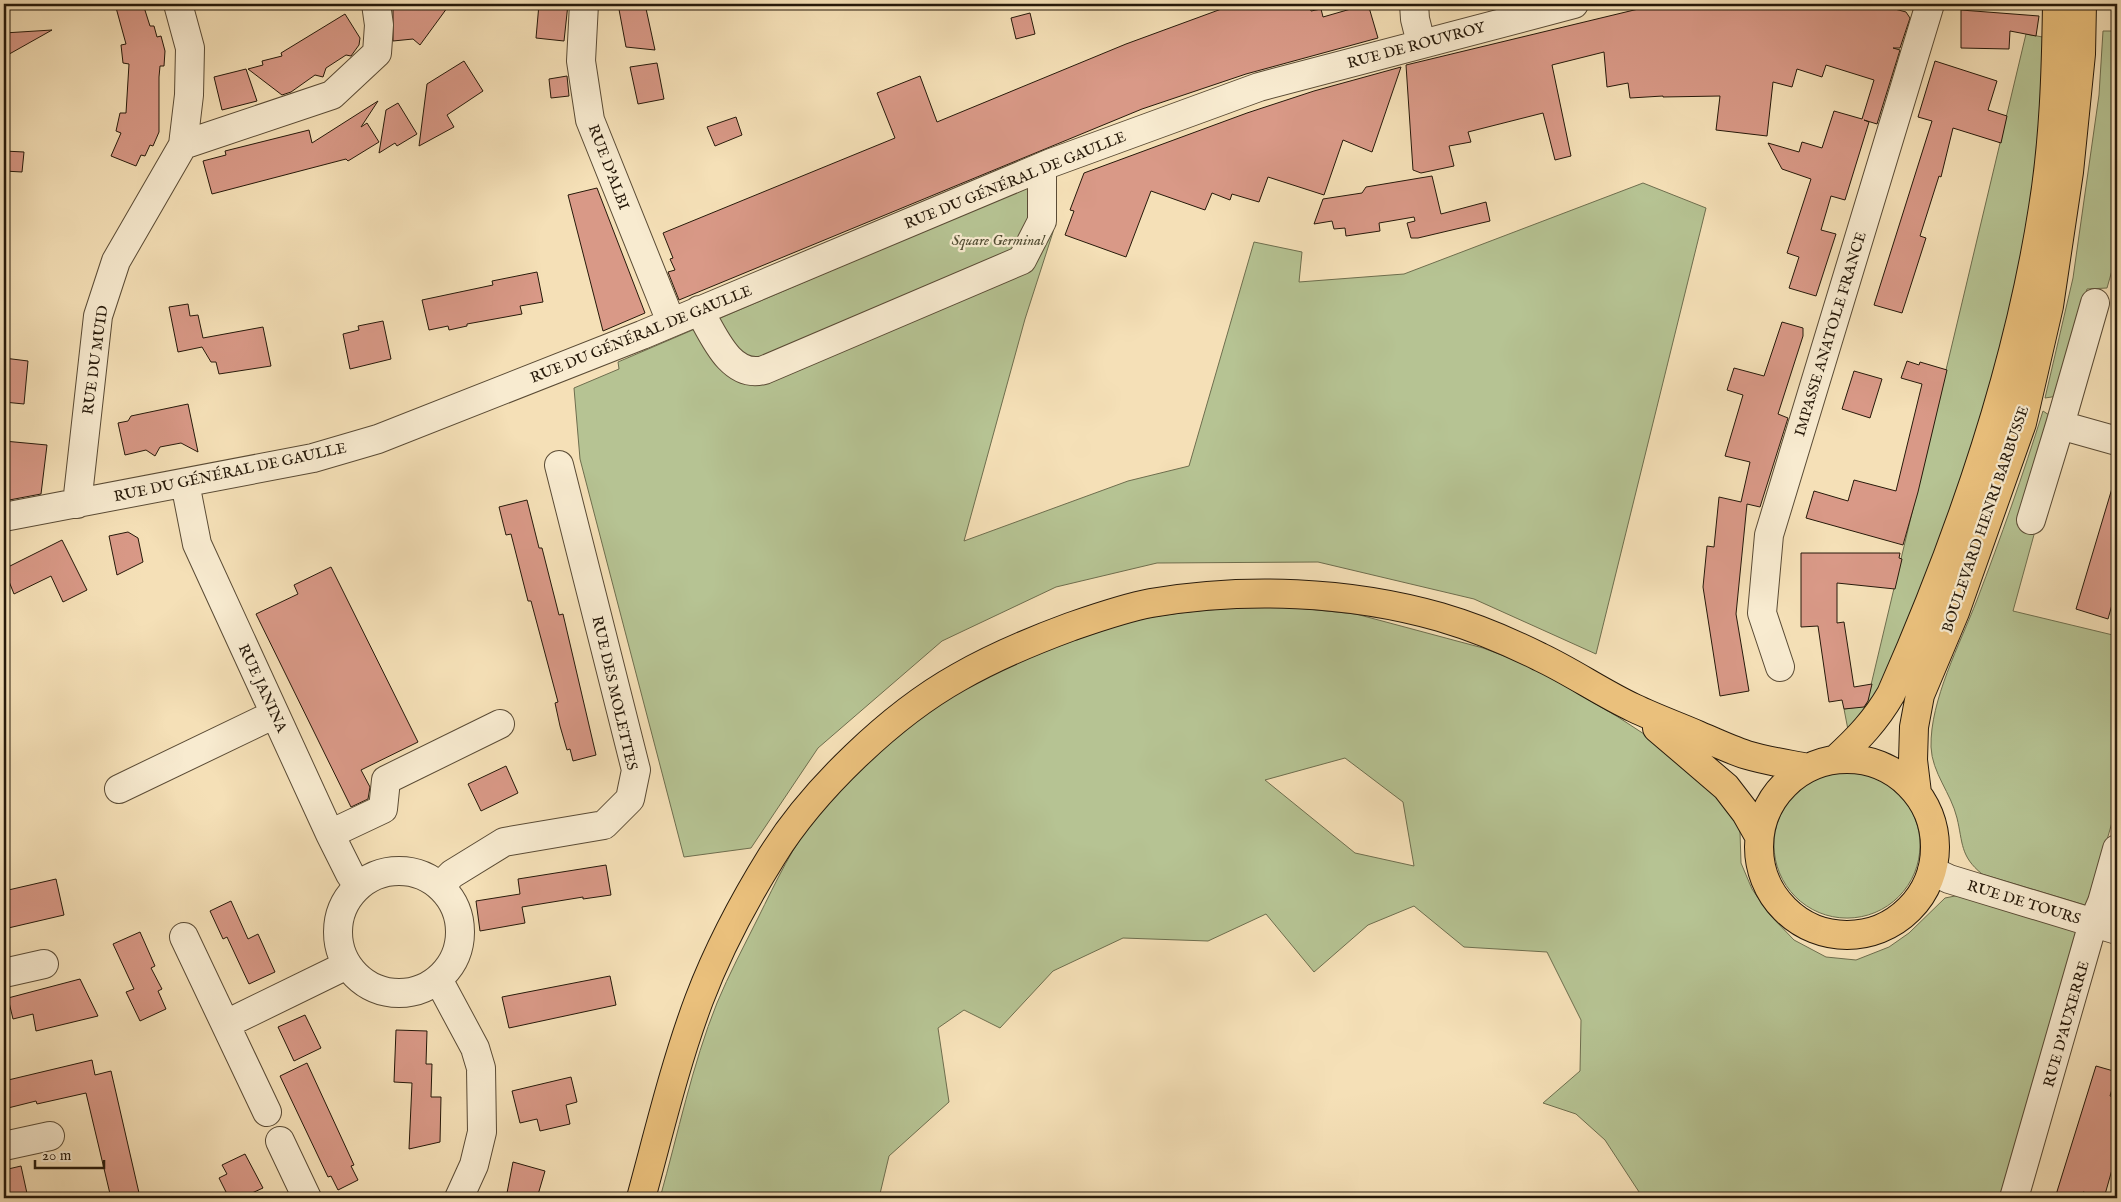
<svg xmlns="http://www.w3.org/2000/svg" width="2121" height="1202" font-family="'IM FELL English',serif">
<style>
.green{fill:#b6c393;stroke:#6e6e4e;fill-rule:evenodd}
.building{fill:#d99987;stroke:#26190a}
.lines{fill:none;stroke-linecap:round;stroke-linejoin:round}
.minor-casing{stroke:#5a4b35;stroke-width:30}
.major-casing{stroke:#26190a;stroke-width:30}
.minor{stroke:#f8ebd0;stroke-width:28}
.major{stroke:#eac07c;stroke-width:28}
.labels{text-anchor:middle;stroke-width:4.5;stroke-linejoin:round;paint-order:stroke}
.street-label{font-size:15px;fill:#26190a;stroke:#f8ebd0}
.park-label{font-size:15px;font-style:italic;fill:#514c33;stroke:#f8ebd0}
</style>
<rect width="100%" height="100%" fill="#f5e0b7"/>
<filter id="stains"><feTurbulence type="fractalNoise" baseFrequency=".004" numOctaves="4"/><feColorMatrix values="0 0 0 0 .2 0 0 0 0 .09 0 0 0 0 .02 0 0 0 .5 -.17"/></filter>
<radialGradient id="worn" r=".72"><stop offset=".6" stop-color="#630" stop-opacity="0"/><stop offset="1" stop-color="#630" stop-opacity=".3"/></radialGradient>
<path class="green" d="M 2103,31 L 2117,31 L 2117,253 L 2107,288 L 2087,289 L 2058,396 L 2045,398 L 2073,278 L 2099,95 Z
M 2026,34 L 2048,38 L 2039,180 L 1991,401 L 1889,676 L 1849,735 L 1844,709 L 1866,706 Z
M 1643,183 L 1706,208 L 1596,654 L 1474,599 L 1318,562 L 1157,563 L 1056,587 L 942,641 L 818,748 L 751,848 L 684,857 L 580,459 L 574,388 L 619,369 L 618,362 L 1033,184 L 1053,207 L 1053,232 L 1025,319 L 964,541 L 1128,481 L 1189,466 L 1254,242 L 1302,252 L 1299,282 L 1404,274 Z
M 2043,411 L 2052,417 L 2035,531 L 2013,611 L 2117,636 L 2117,805 L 2088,906 L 1982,874 C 1960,856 1963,843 1957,818 C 1951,793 1932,773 1931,747 C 1930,700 1960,644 1977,600 C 2001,537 2023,475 2043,411 Z
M 1278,606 L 1356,614 L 1483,648 L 1531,666 L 1618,717 L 1670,751 L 1734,811 L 1740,832 L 1741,863 L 1752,889 L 1770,915 L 1794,940 L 1826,957 L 1856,960 L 1889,947 L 1909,933 L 1945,898 L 1965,894 L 2081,932 L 2004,1198 L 1643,1198 L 1605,1140 L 1576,1114 L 1543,1103 L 1580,1071 L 1581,1020 L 1547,952 L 1464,947 L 1414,906 L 1368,925 L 1314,972 L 1266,914 L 1208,941 L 1123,938 L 1053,971 L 1000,1028 L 964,1010 L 938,1028 L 949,1102 L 889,1156 L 879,1198 L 660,1198 C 678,1134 692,1065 717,1003 C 729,974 744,946 758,918 C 776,882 793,844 820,812 C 893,723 1011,649 1123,623 C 1174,611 1226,608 1278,606 ZM 1345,758 L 1403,802 L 1414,866 L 1355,853 L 1265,780 Z
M1774 845a73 73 0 1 1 146 0a73 73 0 1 1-146 0Z"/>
<path class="building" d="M 115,4 L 143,4 L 150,26 L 154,26 L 157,37 L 161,36 L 165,51 L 164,66 L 160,66 L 159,77 L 159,132 L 153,146 L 150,145 L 145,156 L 141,155 L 136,166 L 111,156 L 121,133 L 116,131 L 120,113 L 126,113 L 129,64 L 123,63 L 121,45 L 126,44 Z
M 399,4 L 450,4 L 420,45 L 413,39 L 393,41 L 393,9 L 400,8 Z
M 539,4 L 568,4 L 564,41 L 536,38 Z
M 618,4 L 645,4 L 655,50 L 626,47 Z
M 1235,4 L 1309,4 L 1311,11 L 1321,9 L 1323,17 L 1368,4 L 1378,38 L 1246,74 L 1142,109 L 679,300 L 668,272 L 675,270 L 670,259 L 673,258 L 663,233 L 895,138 L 877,93 L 920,76 L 937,122 L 1126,44 Z
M 1659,4 L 1876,4 L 1906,12 L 1910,18 L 1900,48 L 1893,48 L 1900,50 L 1877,124 L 1864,120 L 1869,122 L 1845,200 L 1831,196 L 1821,230 L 1836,234 L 1816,296 L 1789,288 L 1799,257 L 1787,253 L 1811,179 L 1782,169 L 1768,143 L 1799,152 L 1802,142 L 1822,148 L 1834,111 L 1862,119 L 1874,80 L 1826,65 L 1822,77 L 1797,69 L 1792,87 L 1773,82 L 1767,136 L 1716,130 L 1720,96 L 1663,97 L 1663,96 L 1630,98 L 1628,83 L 1607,87 L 1604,52 L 1552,65 L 1571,156 L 1555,160 L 1543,113 L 1468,132 L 1471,142 L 1449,146 L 1454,166 L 1421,173 L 1413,170 L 1406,65 Z
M 1961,10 L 2039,16 L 2036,36 L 2010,31 L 2009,49 L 1961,48 Z
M 1030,13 L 1035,34 L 1016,39 L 1011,18 Z
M 345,14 L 360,38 L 359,45 L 351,56 L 346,55 L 326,68 L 323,77 L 315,75 L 291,92 L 282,95 L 248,69 L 263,65 L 262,61 L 282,56 L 281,53 Z
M 52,30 L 4,57 L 4,33 Z
M 464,61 L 483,91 L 447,115 L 454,127 L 419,146 L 427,84 Z
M 1935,61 L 1997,81 L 1988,110 L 2007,116 L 2001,143 L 1953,128 L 1941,177 L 1939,176 L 1920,236 L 1926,238 L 1902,313 L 1874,305 L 1932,121 L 1918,117 Z
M 657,63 L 664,99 L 638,104 L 630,67 Z
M 1401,67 L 1372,152 L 1343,140 L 1324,195 L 1268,177 L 1259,202 L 1232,194 L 1230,200 L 1212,193 L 1205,210 L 1151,191 L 1126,257 L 1065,235 L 1074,211 L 1070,210 L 1084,173 L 1247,113 L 1314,91 Z
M 246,69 L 257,101 L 222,110 L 214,77 Z
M 567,76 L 569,96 L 551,98 L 549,79 Z
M 378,101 L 361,127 L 367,123 L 379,142 L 348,161 L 346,159 L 212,194 L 203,161 L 226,155 L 225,151 L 309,130 L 312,143 Z
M 398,103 L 417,134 L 397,146 L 395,143 L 379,153 L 386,110 Z
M 736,117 L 742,135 L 715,146 L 707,127 Z
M 4,151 L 24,152 L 22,172 L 4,171 Z
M 1432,176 L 1441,214 L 1486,202 L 1490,221 L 1418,238 L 1411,238 L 1407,223 L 1415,221 L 1414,217 L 1379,223 L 1380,231 L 1346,236 L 1345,228 L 1334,229 L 1332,221 L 1314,224 L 1323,199 L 1362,193 L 1366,187 Z
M 597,188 L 645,313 L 603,331 L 568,195 Z
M 537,272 L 543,302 L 520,306 L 522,314 L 467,324 L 467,326 L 449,330 L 448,326 L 429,330 L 422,300 L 493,285 L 492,281 Z
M 188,304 L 190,316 L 198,315 L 203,338 L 263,327 L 271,366 L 219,374 L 216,362 L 211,362 L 202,347 L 178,352 L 169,307 Z
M 383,321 L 391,359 L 350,369 L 343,334 L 359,330 L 358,326 Z
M 1782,322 L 1803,328 L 1803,336 L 1778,414 L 1788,418 L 1760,507 L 1747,504 L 1736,614 L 1749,691 L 1720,696 L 1703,587 L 1707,546 L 1714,547 L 1719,497 L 1741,502 L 1750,462 L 1725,456 L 1743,395 L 1727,390 L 1734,368 L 1764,376 Z
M 4,358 L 28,361 L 24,404 L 4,402 Z
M 1907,361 L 1919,365 L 1920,362 L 1947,370 L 1918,492 L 1903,545 L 1806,518 L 1814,491 L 1848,501 L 1854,480 L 1896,491 L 1922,384 L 1901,378 Z
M 1854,371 L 1882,379 L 1870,418 L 1842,409 Z
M 188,404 L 198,452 L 181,443 L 160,447 L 155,456 L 146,450 L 125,455 L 118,423 L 128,421 L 131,416 Z
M 4,441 L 47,445 L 41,494 L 4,501 Z
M 2113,485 L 2117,486 L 2117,587 L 2108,619 L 2076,609 Z
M 527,500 L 539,548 L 542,548 L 559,615 L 563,614 L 596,755 L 573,761 L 570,749 L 567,750 L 560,726 L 555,703 L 558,702 L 531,601 L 528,601 L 511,534 L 506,535 L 499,507 Z
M 128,532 L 138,538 L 143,562 L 117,575 L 109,536 Z
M 62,540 L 87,590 L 63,602 L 51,576 L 14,594 L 4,569 Z
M 1801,553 L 1900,553 L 1899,558 L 1902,559 L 1895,589 L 1837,583 L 1837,623 L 1844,622 L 1854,687 L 1872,684 L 1868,701 L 1864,707 L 1844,709 L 1842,700 L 1829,702 L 1818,626 L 1801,627 Z
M 331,567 L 418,742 L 361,770 L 370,787 L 368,799 L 351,807 L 256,614 L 298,594 L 294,585 Z
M 506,766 L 518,793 L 481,811 L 468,784 Z
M 606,865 L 611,895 L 583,899 L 583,897 L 522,907 L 525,923 L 480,931 L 476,901 L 520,894 L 518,879 Z
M 56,879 L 64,915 L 4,929 L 4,891 Z
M 231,901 L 248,939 L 258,934 L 275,972 L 249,984 L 227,937 L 223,939 L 210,911 Z
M 140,932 L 155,966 L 151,968 L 162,989 L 158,991 L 166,1009 L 140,1021 L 126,992 L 134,989 L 113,944 Z
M 610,976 L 616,1005 L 509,1028 L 502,997 Z
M 80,979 L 98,1016 L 36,1031 L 33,1014 L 13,1019 L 8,998 Z
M 305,1015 L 321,1048 L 294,1061 L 278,1027 Z
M 396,1030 L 427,1031 L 426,1064 L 432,1064 L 431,1097 L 441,1097 L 440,1142 L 409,1149 L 412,1083 L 394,1082 Z
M 92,1060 L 95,1075 L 111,1071 L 139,1193 L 111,1198 L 86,1093 L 37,1104 L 36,1101 L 4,1109 L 4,1081 Z
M 307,1063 L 354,1165 L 351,1166 L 358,1180 L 338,1190 L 331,1176 L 328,1177 L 280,1076 Z
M 2096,1066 L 2117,1072 L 2110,1096 L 2117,1098 L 2117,1152 L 2104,1198 L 2083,1192 L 2081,1198 L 2055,1198 Z
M 571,1077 L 577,1102 L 566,1105 L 570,1124 L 540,1131 L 537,1119 L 520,1123 L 512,1091 Z
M 245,1154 L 263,1188 L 241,1198 L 229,1198 L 219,1178 L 227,1174 L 222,1165 Z
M 513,1162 L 545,1171 L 537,1198 L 506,1198 Z
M 21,1166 L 28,1198 L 4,1198 L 4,1170 Z"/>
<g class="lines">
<defs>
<path id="minor" d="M 584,4 L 581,61 L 590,120 L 671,322
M 1414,4 L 1415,19 L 1421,43
M 183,145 L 332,95 L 377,53 L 379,25 L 376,4
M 699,310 C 713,334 730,379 764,370 L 1022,260 L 1042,221 L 1042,167
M 2060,425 L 2095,303
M 185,483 L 197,544 L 330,834 L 350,874 L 358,886
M 77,504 L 98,316 L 116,261 L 183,145 L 189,95 L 190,48 L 178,4
M 4,517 L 313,458 L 378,439 L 642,335 L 1051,163 L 1259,87 L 1574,4
M 2031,520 L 2060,425 L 2117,441
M 1780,667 L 1762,613 L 1769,535 L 1930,4
M 119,789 L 275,714
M 330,834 L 383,809 L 386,780 L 500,724
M338 932a61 61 0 1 1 122 0a61 61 0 1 1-122 0Z
M 1932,871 L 1949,879 L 2117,930
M 440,886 L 452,874 L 504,842 L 604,825 L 630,799 L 636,770 L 559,465
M 184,937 L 267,1112
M 4,973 L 44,964
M 438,979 L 475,1048 L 481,1068 L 482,1132 L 474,1165 L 459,1198
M 226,1024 L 347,965
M 280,1141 L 307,1198
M 4,1146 L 50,1136
M 2014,1198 L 2093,923 L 2102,902 L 2117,849"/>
<path id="major" d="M 1657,728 L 1726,787 L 1746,813 L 1759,836
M 1836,759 C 1858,739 1876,720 1891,694 C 1959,540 2017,375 2043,208 C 2054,140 2056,72 2057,4
M1759 847a88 88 0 1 1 176 0a88 88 0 1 1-176 0Z
M 1917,793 L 1913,760 L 1914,727 L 1920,695 L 1955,612 L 2022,423 L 2049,306 L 2069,172 L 2081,54 L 2082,4
M 641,1198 C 659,1132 675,1064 699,1000 C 718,950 744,901 772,856 C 813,790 891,715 959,677 C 994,657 1032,641 1070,627 C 1096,618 1124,608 1151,603 C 1246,587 1348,591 1440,617 C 1474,627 1508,641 1540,657 C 1572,672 1602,693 1634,708 C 1655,718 1677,726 1698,735 C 1714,742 1731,750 1747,755 C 1767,761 1788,764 1808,768"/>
</defs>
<use href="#minor" class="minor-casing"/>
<use href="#major" class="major-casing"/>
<use href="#minor" class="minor"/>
<use href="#major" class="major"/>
</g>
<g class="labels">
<g class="street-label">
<text transform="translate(1416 45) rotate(-15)" y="5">RUE DE ROUVROY</text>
<text transform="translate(609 167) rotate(69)" y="5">RUE D'ALBI</text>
<text transform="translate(1015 180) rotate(-22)" y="5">RUE DU GÉNÉRAL DE GAULLE</text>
<text transform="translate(641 334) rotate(-22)" y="5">RUE DU GÉNÉRAL DE GAULLE</text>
<text transform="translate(1830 334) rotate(-73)" y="5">IMPASSE ANATOLE FRANCE</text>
<text transform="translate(95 360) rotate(-82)" y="5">RUE DU MUID</text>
<text transform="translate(230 472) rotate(-12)" y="5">RUE DU GÉNÉRAL DE GAULLE</text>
<text transform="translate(1985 519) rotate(-71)" y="5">BOULEVARD HENRI BARBUSSE</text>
<text transform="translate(263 688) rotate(65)" y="5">RUE JANINA</text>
<text transform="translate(615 693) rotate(77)" y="5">RUE DES MOLETTES</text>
<text transform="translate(2024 902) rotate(17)" y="5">RUE DE TOURS</text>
<text transform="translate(2066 1024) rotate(-74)" y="5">RUE D'AUXERRE</text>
</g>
<g class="park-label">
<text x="998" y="245">Square Germinal</text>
</g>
</g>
<rect width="2121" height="1202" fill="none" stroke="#f5e0b7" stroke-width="20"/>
<rect x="5" y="5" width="2111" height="1192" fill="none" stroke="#26190a" stroke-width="2.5"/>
<rect x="10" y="10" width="2101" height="1182" fill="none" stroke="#26190a"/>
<path d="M35 1160v8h69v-8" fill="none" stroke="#26190a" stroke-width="2.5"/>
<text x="42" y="1160" font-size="15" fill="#26190a" stroke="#f8ebd0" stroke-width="4" paint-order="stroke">20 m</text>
<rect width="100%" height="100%" filter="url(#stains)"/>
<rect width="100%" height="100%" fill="url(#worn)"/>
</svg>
